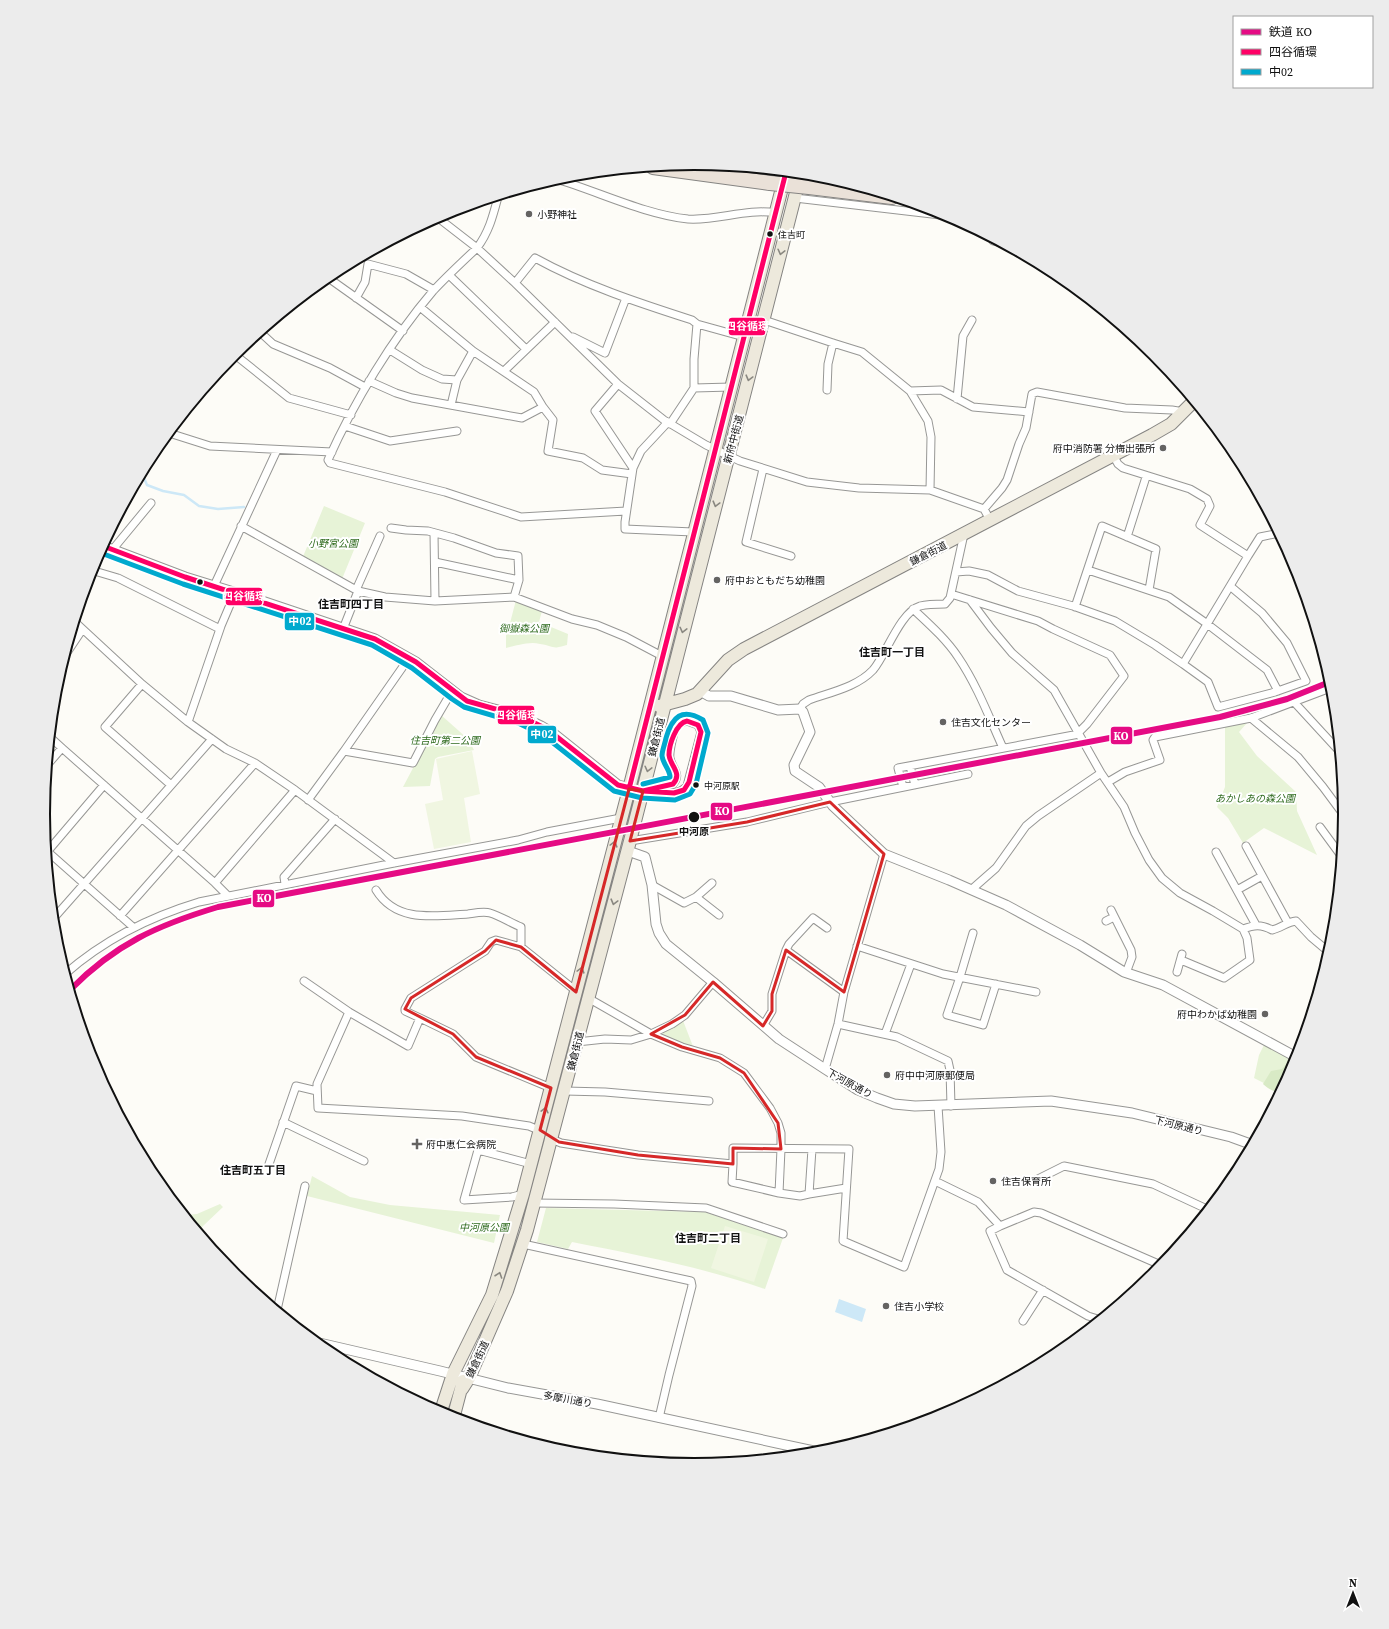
<svg xmlns="http://www.w3.org/2000/svg" width="1389" height="1629" font-family="'Source Serif 4','Noto Sans JP',serif">
<style>
.green{fill:#e7f3d7}
.forest{fill:#d8eac5}
.pitch{fill:#f0f6e1}
.water{fill:#cde8f7}
.lines{fill:none;stroke-linecap:round;stroke-linejoin:round}
.stream{stroke:#cde8f7;stroke-width:2.5}
.minor-casing{stroke:#979795;stroke-width:9}
.tertiary-casing{stroke:#979795;stroke-width:11}
.primary-casing{stroke:#858482;stroke-width:14}
.motorway-casing{stroke:#858482;stroke-width:16}
.minor{stroke:#fffffe;stroke-width:7}
.tertiary{stroke:#fffffe;stroke-width:9}
.primary{stroke:#ede9dc;stroke-width:12}
.motorway{stroke:#eae1d8;stroke-width:14}
.motorway-bridge-casing{stroke:#858482;stroke-width:16;stroke-linecap:butt}
.motorway-bridge{stroke:#eae1d8;stroke-width:14}
.bus-1-casing{stroke:#fff;stroke-width:8}
.bus-2-casing{stroke:#fff;stroke-width:8}
.bus-1{stroke:#f06;stroke-width:5}
.bus-2{stroke:#00a9ce;stroke-width:5}
.rail-1-casing{stroke:#fff;stroke-width:9}
.rail-1{stroke:#e50b84;stroke-width:6}
.oneway{stroke:#8a8881}
.marked{fill:none;stroke:#d62828;stroke-width:3;stroke-linejoin:round}
.poi-dot{fill:#646362;stroke:#fff;stroke-width:1.5}
.bus-dot{fill:#111;stroke:#fff;stroke-width:1.5}
.labels{text-anchor:middle;stroke-width:4;stroke-linejoin:round;paint-order:stroke}
.bus-label{font-size:9px;fill:#111;stroke:#fff;text-anchor:start}
.poi-label{font-size:10px;fill:#111;stroke:#fff;text-anchor:start}
.street-label{font-size:10px;fill:#111;stroke:#fff}
.park-label{font-size:10px;font-style:italic;fill:#2f6b1f;stroke:#fff}
.stop-label{font-size:10px;font-weight:bold;fill:#111;stroke:#fff}
.neighbourhood-label{font-size:11px;font-weight:bold;fill:#111;stroke:#fff}
.rim{fill:none;stroke:#111;stroke-width:2}
.line-badge{stroke:#fff;stroke-width:1.5}
.badge-label{font-size:11px;text-anchor:middle;font-weight:bold;fill:#fff}
</style>
<rect width="100%" height="100%" fill="#fdfcf7"/>
<path class="green" d="M 324,506 L 365,523 L 342,579 L 302,559 Z
M 516,600 L 542,611 L 539,622 L 568,634 L 567,645 C 551,650 555,646 540,644 C 529,641 516,646 506,648 L 506,623 L 510,623 Z
M 441,715 L 468,739 L 474,750 L 438,757 L 435,759 L 430,786 L 403,787 Z
M 1247,723 L 1239,732 L 1257,756 L 1296,792 L 1297,811 L 1317,855 L 1264,828 L 1243,843 L 1228,818 L 1217,807 L 1225,787 L 1225,726 Z
M 682,1018 L 694,1049 L 683,1045 L 658,1031 Z
M 1264,1045 L 1297,1063 L 1281,1092 L 1254,1078 L 1259,1055 Z
M 312,1176 L 350,1197 L 390,1205 L 500,1215 L 494,1243 L 307,1196 Z
M 220,1204 L 223,1207 L 203,1226 L 199,1232 L 185,1215 L 197,1214 Z
M 546,1208 L 705,1212 L 783,1238 L 765,1289 C 702,1267 637,1255 572,1242 L 568,1249 L 537,1242 Z"/>
<path class="forest" d="M 1295,1058 L 1298,1059 L 1282,1091 C 1275,1093 1268,1089 1263,1084 L 1271,1071 L 1282,1069 L 1286,1064 Z"/>
<path class="pitch" d="M 472,751 L 480,794 L 464,798 L 471,842 L 434,849 L 425,804 L 443,800 L 436,759 Z
M 725,1226 L 768,1239 L 754,1282 L 711,1268 Z"/>
<path class="water" d="M 839,1299 L 866,1309 L 862,1322 L 835,1312 Z"/>
<g class="lines">
<path class="stream" d="M 140,476 L 144,478 L 147,485 L 163,491 L 184,495 L 199,506 L 218,509 L 244,507"/>
<defs>
<path id="minor" d="M 556,179 C 597,191 646,215 688,219 C 718,221 746,208 776,213
M 498,197 C 493,216 489,232 477,248 C 462,262 447,276 433,291 C 392,339 354,402 328,460 L 330,463 L 445,492 L 521,517 L 626,511
M 795,198 L 949,216
M 437,217 L 477,248 L 515,283 L 618,384 L 664,420 L 706,445 L 740,461 L 807,482 L 859,488 L 930,490 L 984,509 L 990,520
M 993,241 L 1001,243
M 449,275 L 526,349
M 327,277 L 403,331
M 515,283 L 535,258 C 584,285 639,303 692,320 L 697,324 L 744,337
M 356,298 L 365,282 L 368,264 L 406,274 L 434,290
M 420,307 L 473,351 L 534,392 L 543,407
M 764,320 L 833,343 L 862,352 L 910,391 L 928,421 L 931,437 L 930,490
M 260,332 L 273,344 L 330,368 L 365,387
M 573,337 L 605,353 L 626,298
M 390,350 L 422,370 L 442,379 L 457,380
M 234,354 L 289,398 L 351,415
M 504,371 L 555,322
M 369,381 L 396,393 L 412,398 L 522,418 L 543,407 L 553,420 L 548,451 L 583,458 L 602,470 L 632,474
M 618,384 L 595,411 L 633,468
M 694,388 L 694,359 L 697,324
M 827,390 L 828,364 L 833,343
M 910,391 L 941,390 L 973,407 L 1029,412
M 957,399 L 963,336 L 972,320
M 451,405 L 457,380 L 473,351
M 668,422 L 641,451 L 633,468 L 625,522 L 625,529 L 693,532
M 670,424 L 694,388 L 731,387
M 345,426 L 390,441 L 457,431
M 169,433 L 210,446 L 332,452
M 1113,455 L 1118,464 L 1123,468 L 1190,489 L 1207,499 L 1210,506 L 1200,525 L 1248,556 L 1230,586
M 763,469 L 746,542 L 791,556
M 984,509 L 1002,488 L 1007,480 L 1019,444 L 1026,428 L 1032,394 L 1037,392 L 1125,408 L 1172,410 L 1184,412
M 241,526 L 358,591 L 385,597 L 435,601 L 514,597 L 572,619 L 597,625 L 626,637 L 662,656
M 391,528 L 406,530 L 428,531 L 454,538 L 496,553 L 518,556 L 519,580
M 434,533 L 435,601
M 1127,537 L 1146,477
M 113,549 L 151,503
M 1248,556 L 1260,537 L 1279,533
M 435,562 L 519,580 L 514,597
M 91,570 L 118,578 L 220,629
M 1088,570 L 1169,597 L 1206,623 L 1267,670 L 1278,691
M 956,572 L 969,571 L 988,575 L 1018,591 L 1073,606 L 1115,621 L 1155,645 L 1183,664
M 214,586 L 277,450
M 1230,586 L 1262,613 L 1287,643 L 1306,681 L 1275,692 L 1218,707 L 1208,682 L 1183,664 Z
M 356,590 L 380,536
M 951,594 L 1038,621 L 1053,629 L 1110,655 L 1124,676 L 1087,724 L 1078,733
M 970,600 L 991,628 L 1012,653 L 1054,690 L 1101,773 L 1124,807 L 1135,833 L 1149,860 L 1162,878 L 1180,893 L 1213,911 L 1243,929 C 1254,925 1261,924 1272,930 C 1281,928 1287,922 1296,921 L 1311,937 L 1330,953
M 1075,607 L 1102,526 L 1156,549 L 1149,590
M 913,609 C 929,624 946,639 958,657 C 977,685 989,717 1003,748
M 75,622 L 142,684 L 188,722 L 226,749 L 255,763 L 295,790 L 394,863
M 343,629 L 358,591
M 66,654 L 82,630
M 142,684 L 105,727 L 171,785
M 1294,702 L 1340,752
M 800,709 L 803,704 L 809,700 C 831,692 857,687 873,670 C 886,655 900,612 920,606 C 928,604 937,604 945,604 L 950,598 L 964,534
M 1251,718 L 1298,757 L 1323,787 L 1346,818
M 687,721 L 698,725 L 701,732 L 687,786 C 677,798 656,792 643,791 L 673,784 C 682,774 672,769 670,758 C 669,753 674,728 678,724 C 680,722 684,722 687,721 Z
M 188,722 L 221,626 L 235,593
M 51,738 L 62,748
M 344,751 L 409,658
M 48,764 L 62,748 L 215,883 L 227,895
M 910,766 L 915,785
M 1108,782 L 1125,772 L 1160,760 L 1153,740 L 1155,737 L 1251,718 L 1333,687
M 903,787 L 898,768 L 1079,734
M 308,800 L 344,751 L 413,763 L 435,720 L 452,691
M 1320,827 L 1342,857
M 630,841 L 747,822 L 830,802 L 968,774
M 1246,846 L 1288,923
M 47,851 L 133,927
M 47,852 L 104,785
M 1216,852 L 1256,925
M 215,883 L 295,790
M 285,884 L 284,877 L 335,819
M 652,885 L 684,903 L 696,897 L 712,883
M 376,890 C 396,923 434,916 468,914 C 475,913 484,911 490,913 C 500,916 511,923 521,927 L 521,947 L 576,991
M 971,890 L 996,868 L 1026,826 L 1038,816 L 1101,773
M 1237,890 L 1262,876
M 696,897 L 719,915
M 1111,910 L 1131,950 L 1132,957 L 1126,973
M 120,916 L 255,763
M 53,919 L 212,739
M 1106,921 L 1114,917
M 973,933 L 960,977 L 947,1015 L 983,1025 L 996,984
M 857,946 L 943,974 L 1036,992
M 786,950 L 844,992
M 1181,960 L 1224,978 L 1250,960 L 1247,938 L 1243,929
M 1177,972 L 1182,954
M 65,974 C 105,939 149,917 199,902 L 394,863 L 518,840 L 547,832 L 621,818
M 304,981 L 349,1012 L 408,1046 L 420,1018 L 405,1011 L 405,1009 L 411,998 L 485,951 L 491,942 L 496,940 L 521,947
M 588,998 L 651,1034 L 682,1047 L 720,1058 L 744,1073 L 770,1108 L 778,1123 L 781,1133 L 781,1149 L 779,1193 L 732,1182 L 733,1164
M 349,1012 L 317,1084 L 318,1108 L 462,1116 L 529,1126 L 541,1131
M 420,1018 L 453,1034 L 476,1057 L 551,1088
M 838,1024 L 897,1037 L 948,1061 L 950,1070 L 951,1106
M 763,1026 L 772,1011 L 772,994 L 786,950 L 789,944 L 813,918 L 827,928
M 885,1034 L 911,964
M 577,1042 L 605,1039 L 631,1040 L 651,1034 L 672,1024 L 685,1015 L 713,982
M 825,1069 L 838,1024 L 844,992 L 884,854
M 565,1091 L 605,1092 L 709,1101
M 283,1122 L 364,1161
M 549,1138 L 561,1143 L 638,1155 L 733,1164 L 733,1148 L 849,1149 L 843,1241 L 904,1267 L 939,1169 L 941,1152 L 938,1106
M 812,1149 L 809,1194 L 846,1188
M 269,1164 L 296,1086 L 317,1091
M 935,1181 L 978,1202 L 1000,1226 L 1034,1212 L 1041,1213 L 1163,1266
M 1032,1182 L 1064,1166 L 1153,1184 L 1209,1210
M 779,1193 L 800,1196 L 809,1194
M 523,1194 L 512,1197 L 464,1200 L 478,1150 L 531,1164
M 534,1203 L 614,1204 L 706,1208 L 783,1234
M 1000,1226 L 990,1231 L 1007,1270 L 1088,1316 L 1101,1320
M 523,1244 L 691,1281 L 692,1286 L 669,1375 L 659,1418
M 277,1310 L 305,1186
M 1023,1321 L 1043,1290"/>
<path id="tertiary" d="M 103,546 L 185,577 L 259,600 L 375,639 L 416,662 L 461,697 L 479,705 L 520,716 L 541,726 L 553,733 L 618,785 L 643,791
M 700,691 L 709,696 L 731,696 L 778,710 L 800,709 L 803,712 L 810,732 L 794,765 L 795,771 L 819,787 L 833,806 L 884,854 L 949,880 L 1006,905 L 1080,945 L 1124,972 L 1163,985 L 1298,1058
M 628,851 L 645,857 L 652,885 L 656,924 L 659,933 L 666,944 L 713,982 L 779,1039 L 825,1069 L 858,1090 L 877,1098 L 894,1104 L 915,1106 L 1051,1101 L 1132,1113 L 1231,1137 L 1253,1145
M 315,1342 L 440,1371 L 508,1388 L 597,1404 L 823,1453"/>
<path id="primary" d="M 659,706 L 685,699 L 697,694 L 728,660 L 744,649 L 1152,435 L 1171,424 L 1194,401
M 462,1389 L 469,1378 L 507,1291 L 527,1230 L 630,841 L 801,173
M 440,1414 L 453,1374 L 492,1295 L 523,1194 L 629,789 L 786,172
M 453,1419 L 463,1381"/>
<path id="motorway" d="M 653,167 L 770,183
M 809,187 L 892,197"/>
</defs>
<use href="#minor" class="minor-casing"/>
<use href="#tertiary" class="tertiary-casing"/>
<use href="#primary" class="primary-casing"/>
<use href="#motorway" class="motorway-casing"/>
<use href="#minor" class="minor"/>
<use href="#tertiary" class="tertiary"/>
<use href="#primary" class="primary"/>
<use href="#motorway" class="motorway"/>
<defs>
<path id="motorway-bridge" d="M 770,183 L 809,187"/>
</defs>
<use href="#motorway-bridge" class="motorway-bridge-casing"/>
<use href="#motorway-bridge" class="motorway-bridge"/>
<defs>
<path id="bus-1" d="M 103,546 L 185,577 L 375,639 L 416,662 L 467,701 L 520,716 L 547,729 L 618,785 L 643,791
M 687,721 L 698,725 L 701,732 L 689,782 L 684,790 L 674,793 L 643,791 L 673,784 C 683,773 670,766 669,755 C 669,745 676,723 687,721 Z
M 629,789 L 786,172"/>
<path id="bus-2" d="M 101,553 L 183,584 L 372,645 L 412,668 L 452,699 L 464,707 L 518,723 L 543,735 L 614,791 L 642,798
M 642,798 L 675,800 L 690,794 L 696,784 L 708,733 L 703,720 C 682,707 672,717 666,738 C 665,744 662,750 662,756 C 663,764 670,770 670,777 L 643,784"/>
</defs>
<use href="#bus-1" class="bus-1-casing"/>
<use href="#bus-2" class="bus-2-casing"/>
<use href="#bus-1" class="bus-1"/>
<use href="#bus-2" class="bus-2"/>
<defs>
<path id="rail-1" d="M 70,990 C 115,944 158,925 218,907 L 1220,717 L 1287,699 L 1332,681"/>
</defs>
<use href="#rail-1" class="rail-1-casing"/>
<use href="#rail-1" class="rail-1"/>
</g>
<defs><path id="oneway-chevron" d="M-2-3.5L2.5 0L-2 3.5" fill="none" stroke-width="1.6" stroke-linecap="round" stroke-linejoin="round"/></defs>
<g class="oneway">
<use href="#oneway-chevron" transform="translate(781 252) rotate(104)"/>
<use href="#oneway-chevron" transform="translate(749 378) rotate(105)"/>
<use href="#oneway-chevron" transform="translate(716 504) rotate(105)"/>
<use href="#oneway-chevron" transform="translate(683 630) rotate(104)"/>
<use href="#oneway-chevron" transform="translate(648 769) rotate(104)"/>
<use href="#oneway-chevron" transform="translate(614 844) rotate(-75)"/>
<use href="#oneway-chevron" transform="translate(614 902) rotate(105)"/>
<use href="#oneway-chevron" transform="translate(581 970) rotate(-75)"/>
<use href="#oneway-chevron" transform="translate(545 1110) rotate(-76)"/>
<use href="#oneway-chevron" transform="translate(499 1275) rotate(-71)"/>
</g>
<path class="marked" d="M 629,789 L 643,791 L 630,841 L 747,822 L 830,802 L 884,854 L 844,992 L 786,950 L 772,994 L 772,1011 L 763,1026 L 713,982 L 685,1015 L 651,1034 L 682,1047 L 720,1058 L 744,1073 L 778,1123 L 781,1149 L 733,1148 L 733,1164 L 638,1155 L 559,1142 L 540,1130 L 551,1088 L 476,1057 L 453,1034 L 405,1009 L 411,998 L 485,951 L 496,940 L 521,947 L 576,992 Z"/>
<g class="poi-dot">
<circle cx="529" cy="214" r="4"/>
<circle cx="1163" cy="448" r="4"/>
<circle cx="717" cy="580" r="4"/>
<circle cx="943" cy="722" r="4"/>
<circle cx="1265" cy="1014" r="4"/>
<circle cx="887" cy="1075" r="4"/>
<path d="M415 1138h4v4h4v4h-4v4h-4v-4h-4v-4h4z"/>
<circle cx="993" cy="1181" r="4"/>
<circle cx="886" cy="1306" r="4"/>
</g>
<g class="bus-dot">
<circle cx="770" cy="234" r="3.5"/>
<circle cx="200" cy="582" r="3.5"/>
<circle cx="696" cy="785" r="3.5"/>
<circle cx="694" cy="817" r="6"/>
</g>
<g class="labels">
<g class="bus-label">
<text x="778" y="238">住吉町</text>
<text x="704" y="789">中河原駅</text>
</g>
<g class="poi-label">
<text x="537" y="218">小野神社</text>
<text x="1155" y="452" text-anchor="end">府中消防署 分梅出張所</text>
<text x="725" y="584">府中おともだち幼稚園</text>
<text x="951" y="726">住吉文化センター</text>
<text x="1257" y="1018" text-anchor="end">府中わかば幼稚園</text>
<text x="895" y="1079">府中中河原郵便局</text>
<text x="426" y="1148">府中恵仁会病院</text>
<text x="1001" y="1185">住吉保育所</text>
<text x="894" y="1310">住吉小学校</text>
</g>
<g class="street-label">
<text transform="translate(733 439) rotate(-75)" y="4">新府中街道</text>
<text transform="translate(928 553) rotate(-27)" y="4">鎌倉街道</text>
<text transform="translate(656 737) rotate(-76)" y="4">鎌倉街道</text>
<text transform="translate(575 1051) rotate(-76)" y="4">鎌倉街道</text>
<text transform="translate(850 1083) rotate(29)" y="4">下河原通り</text>
<text transform="translate(1179 1125) rotate(14)" y="4">下河原通り</text>
<text transform="translate(477 1359) rotate(-65)" y="4">鎌倉街道</text>
<text transform="translate(568 1399) rotate(10)" y="4">多摩川通り</text>
</g>
<g class="park-label">
<text x="333" y="547">小野宮公園</text>
<text x="524" y="632">御嶽森公園</text>
<text x="445" y="744">住吉町第二公園</text>
<text x="1255" y="802">あかしあの森公園</text>
<text x="484" y="1231">中河原公園</text>
</g>
<g class="stop-label">
<text x="694" y="835">中河原</text>
</g>
<g class="neighbourhood-label">
<text x="351" y="608">住吉町四丁目</text>
<text x="892" y="656">住吉町一丁目</text>
<text x="253" y="1174">住吉町五丁目</text>
<text x="708" y="1242">住吉町二丁目</text>
</g>
</g>
<path d="M0 0H1389V1629H0ZM50 814a644 644 0 1 1 1288 0a644 644 0 1 1-1288 0Z" fill="#ececec" fill-rule="evenodd"/>
<path class="rim" d="M50 814a644 644 0 1 1 1288 0a644 644 0 1 1-1288 0Z"/>
<g class="line-badge">
<rect x="728" y="317" width="38" height="19" rx="4" fill="#f06"/>
<rect x="225" y="587" width="38" height="19" rx="4" fill="#f06"/>
<rect x="284" y="612" width="31" height="19" rx="4" fill="#00a9ce"/>
<rect x="497" y="705" width="38" height="20" rx="4" fill="#f06"/>
<rect x="527" y="725" width="30" height="19" rx="4" fill="#00a9ce"/>
<rect x="1110" y="726" width="23" height="19" rx="4" fill="#e50b84"/>
<rect x="710" y="802" width="23" height="19" rx="4" fill="#e50b84"/>
<rect x="252" y="889" width="23" height="19" rx="4" fill="#e50b84"/>
</g>
<g class="badge-label">
<text x="747" y="330">四谷循環</text>
<text x="244" y="600">四谷循環</text>
<text x="300" y="625">中02</text>
<text x="516" y="719">四谷循環</text>
<text x="542" y="738">中02</text>
<text x="1121" y="740">KO</text>
<text x="722" y="815">KO</text>
<text x="264" y="902">KO</text>
</g>
<rect x="1233" y="16" width="140" height="72" fill="#ffffff" stroke="#a0a0a0"/>
<rect x="1241" y="29" width="20" height="6" fill="#e50b84" stroke="#a0a0a0"/>
<text x="1269" y="36" font-size="12" fill="#111111">鉄道 KO</text>
<rect x="1241" y="49" width="20" height="6" fill="#ff0066" stroke="#a0a0a0"/>
<text x="1269" y="56" font-size="12" fill="#111111">四谷循環</text>
<rect x="1241" y="69" width="20" height="6" fill="#00a9ce" stroke="#a0a0a0"/>
<text x="1269" y="76" font-size="12" fill="#111111">中02</text>
<g transform="translate(1353 1593)" stroke="#ffffff" stroke-width="3" paint-order="stroke">
<path d="M0-3L7 15L0 10L-7 15Z" fill="#111111"/>
<text y="-6" font-size="11" font-weight="bold" text-anchor="middle" fill="#111111">N</text>
</g>
</svg>
